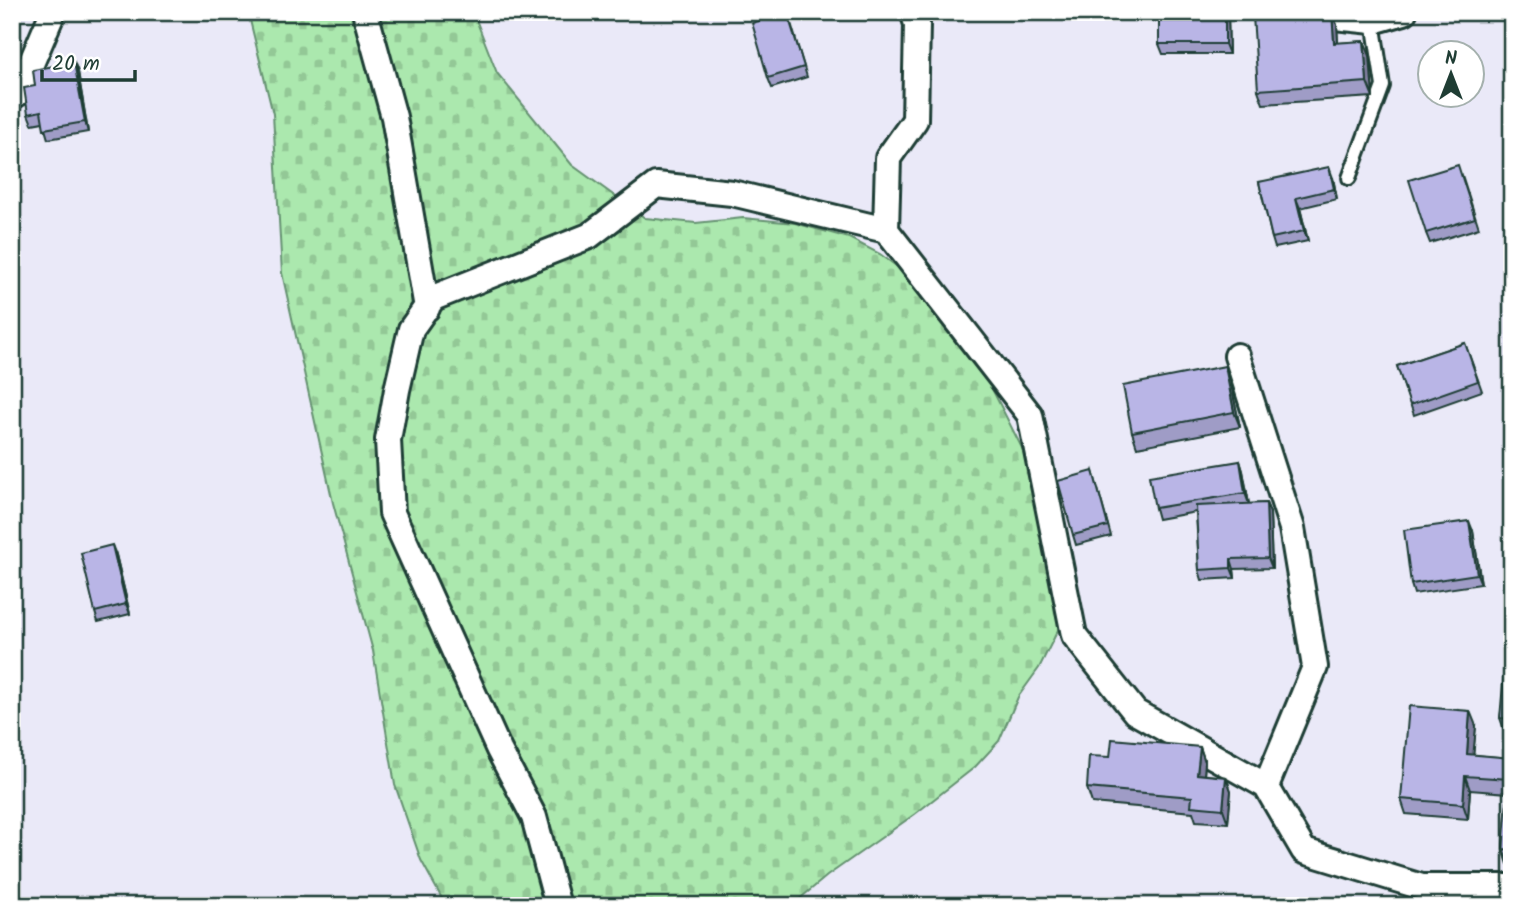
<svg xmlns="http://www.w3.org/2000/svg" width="1524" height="918" font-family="Kalam,sans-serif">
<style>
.cemetery{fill:url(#cemetery-stones);stroke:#659271;stroke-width:2}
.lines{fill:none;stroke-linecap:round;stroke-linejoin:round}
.service-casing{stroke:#1f3d34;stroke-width:18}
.minor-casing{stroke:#1f3d34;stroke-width:30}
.service{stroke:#fff;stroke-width:12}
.minor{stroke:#fff;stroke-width:24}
.wall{fill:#9f9cc6;stroke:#1f3d34;stroke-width:2}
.shaded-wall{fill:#827fa1;stroke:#1f3d34;stroke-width:2}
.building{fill:#b9b5e6;stroke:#1f3d34;stroke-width:2}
</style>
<defs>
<pattern id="cemetery-stones" width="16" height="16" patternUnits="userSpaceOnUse" patternTransform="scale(1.75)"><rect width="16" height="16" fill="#abe8ae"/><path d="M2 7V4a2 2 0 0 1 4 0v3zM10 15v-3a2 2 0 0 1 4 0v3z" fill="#93c896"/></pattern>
</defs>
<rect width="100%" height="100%" fill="#eae9f8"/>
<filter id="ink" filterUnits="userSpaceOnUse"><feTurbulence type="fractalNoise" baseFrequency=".0143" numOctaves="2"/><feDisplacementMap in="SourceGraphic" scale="14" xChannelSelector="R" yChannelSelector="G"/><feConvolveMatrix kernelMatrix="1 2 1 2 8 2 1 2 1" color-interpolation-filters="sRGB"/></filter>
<g filter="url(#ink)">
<path class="cemetery" d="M 248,12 L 473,12 L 497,73 L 572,165 L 645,218 L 696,223 L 743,218 L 795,223 L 849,238 L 880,254 L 915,280 L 986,377 L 1023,450 L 1063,584 L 1059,628 L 1039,668 L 1018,697 L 999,741 L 975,767 L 915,814 L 827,876 L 791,906 L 446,906 L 421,860 L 395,785 L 373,651 L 333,503 L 282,273 L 273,114 Z"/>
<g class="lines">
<defs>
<path id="service" d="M 1349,178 L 1383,86 L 1373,21"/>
<path id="minor" d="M 365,12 L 394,117 L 427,308
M 1286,12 L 1373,21 L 1404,12
M 12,97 L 19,92 L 53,12
M 886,230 L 888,158 L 915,120 L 917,24 L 913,12
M 1237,356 L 1292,528 L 1315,667 L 1266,786 L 1304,851 L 1422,887 L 1512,887
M 558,906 L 534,817 L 499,750 L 392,513 L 388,440 L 397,390 L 411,329 L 433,298 L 589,236 L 656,185 L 732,193 L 886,230 L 1030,415 L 1074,635 L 1135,712 L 1266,786"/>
</defs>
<use href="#service" class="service-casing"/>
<use href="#minor" class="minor-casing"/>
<use href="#service" class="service"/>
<use href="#minor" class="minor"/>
</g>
<path class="wall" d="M 752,12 L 780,12 L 754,18 Z
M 1228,12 L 1229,54 L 1163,54 L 1159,44 Z
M 1332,12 L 1337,25 L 1338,43 L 1364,41 L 1370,56 L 1373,97 L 1263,104 L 1258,90 Z
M 791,23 L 807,77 L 772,88 L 768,78 Z
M 74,62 L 78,72 L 88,132 L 48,139 L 43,122 L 32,124 L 28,114 L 35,86 Z
M 1462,175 L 1479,228 L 1430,243 L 1426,233 Z
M 1333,178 L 1337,199 L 1300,208 L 1308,241 L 1275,248 L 1272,238 L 1259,182 Z
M 12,336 L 15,341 L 20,361 L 12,363 Z
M 1465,343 L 1482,391 L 1414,415 L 1397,366 Z
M 1225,366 L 1230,380 L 1240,427 L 1137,447 L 1132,432 Z
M 1240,461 L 1243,471 L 1249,504 L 1266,503 L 1270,513 L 1272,568 L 1234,569 L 1235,578 L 1202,580 L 1199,570 L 1196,512 L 1158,519 L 1155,508 Z
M 1093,471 L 1111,536 L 1076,545 L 1073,535 Z
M 1473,531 L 1481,584 L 1414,594 L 1411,584 Z
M 116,555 L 130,614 L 98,622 L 95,612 Z
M 1512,641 L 1512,733 L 1505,732 L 1500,718 Z
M 1476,726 L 1473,755 L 1511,758 L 1512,749 L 1512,864 L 1508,864 L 1503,849 L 1508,793 L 1470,790 L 1468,819 L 1406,814 L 1401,799 Z
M 1200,747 L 1205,762 L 1204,775 L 1226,777 L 1231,791 L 1228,823 L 1196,821 L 1193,812 L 1092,803 L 1087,788 L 1110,757 Z"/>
<path class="shaded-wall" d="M 1225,12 L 1228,12 L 1229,54 L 1225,44 Z
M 1332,12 L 1337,25 L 1339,58 L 1334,43 Z
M 1364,41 L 1370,56 L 1373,97 L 1367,82 Z
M 74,62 L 78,72 L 88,132 L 85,122 Z
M 1329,167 L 1333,178 L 1337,199 L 1334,189 Z
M 1296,198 L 1300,208 L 1308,241 L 1304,231 Z
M 1225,366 L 1230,380 L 1240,427 L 1234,412 Z
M 1240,461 L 1243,471 L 1249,504 L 1245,493 Z
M 1266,503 L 1270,513 L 1272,568 L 1268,558 Z
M 1469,521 L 1473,531 L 1481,584 L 1477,574 Z
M 112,545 L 116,555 L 130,614 L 126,604 Z
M 1231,559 L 1234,569 L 1235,578 L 1231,568 Z
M 1470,711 L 1476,726 L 1472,769 L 1467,754 Z
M 1200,747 L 1205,762 L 1203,789 L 1197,774 Z
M 1465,776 L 1470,790 L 1468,819 L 1463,804 Z
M 1226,777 L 1231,791 L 1228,823 L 1223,809 Z"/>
<path class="building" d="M 787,12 L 804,67 L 768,78 L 752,23 Z
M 1159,12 L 1225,12 L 1225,44 L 1159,44 Z
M 1310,12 L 1332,12 L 1334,43 L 1364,41 L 1367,82 L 1258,90 L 1253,16 Z
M 74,62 L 85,122 L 44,129 L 41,111 L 28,114 L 24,88 L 35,86 L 33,70 Z
M 1458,165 L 1475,218 L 1426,233 L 1409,180 Z
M 1329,167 L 1334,189 L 1296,198 L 1304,231 L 1272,238 L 1259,182 Z
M 12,336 L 13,336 L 18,356 L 12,357 Z
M 1465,343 L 1478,381 L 1410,405 L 1397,366 Z
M 1225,366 L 1234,412 L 1132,432 L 1123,386 Z
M 1240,461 L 1245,493 L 1155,508 L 1149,476 Z
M 1093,471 L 1108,526 L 1073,535 L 1058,481 Z
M 1266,503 L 1268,558 L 1231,559 L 1231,568 L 1199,570 L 1196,506 Z
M 1469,521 L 1477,574 L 1411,584 L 1404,530 Z
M 112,545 L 126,604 L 95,612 L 81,553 Z
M 1507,641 L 1512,641 L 1512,719 L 1500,718 Z
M 1409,706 L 1470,711 L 1467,754 L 1511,758 L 1512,749 L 1512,850 L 1503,849 L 1509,779 L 1465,776 L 1463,804 L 1401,799 Z
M 1112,739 L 1200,747 L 1197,774 L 1226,777 L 1223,809 L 1191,806 L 1192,797 L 1087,788 L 1089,756 L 1110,757 Z
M 1280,899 L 1340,903 L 1340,906 L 1280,906 Z"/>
</g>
<rect width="1524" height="918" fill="none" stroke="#fff" stroke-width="42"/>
<rect x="21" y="21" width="1482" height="876" fill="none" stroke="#1f3d34" stroke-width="2.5" filter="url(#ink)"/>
<g transform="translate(1451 74)"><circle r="33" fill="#ffffff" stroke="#a5b1ae" stroke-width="2"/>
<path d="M0-5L12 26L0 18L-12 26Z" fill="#1f3d34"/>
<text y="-10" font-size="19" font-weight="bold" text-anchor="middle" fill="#1f3d34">N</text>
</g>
<path d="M42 70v10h93v-10" fill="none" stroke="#1f3d34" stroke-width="3.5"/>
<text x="52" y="70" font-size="21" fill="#1f3d34" stroke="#ffffff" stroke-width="5" paint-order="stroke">20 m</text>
</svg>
